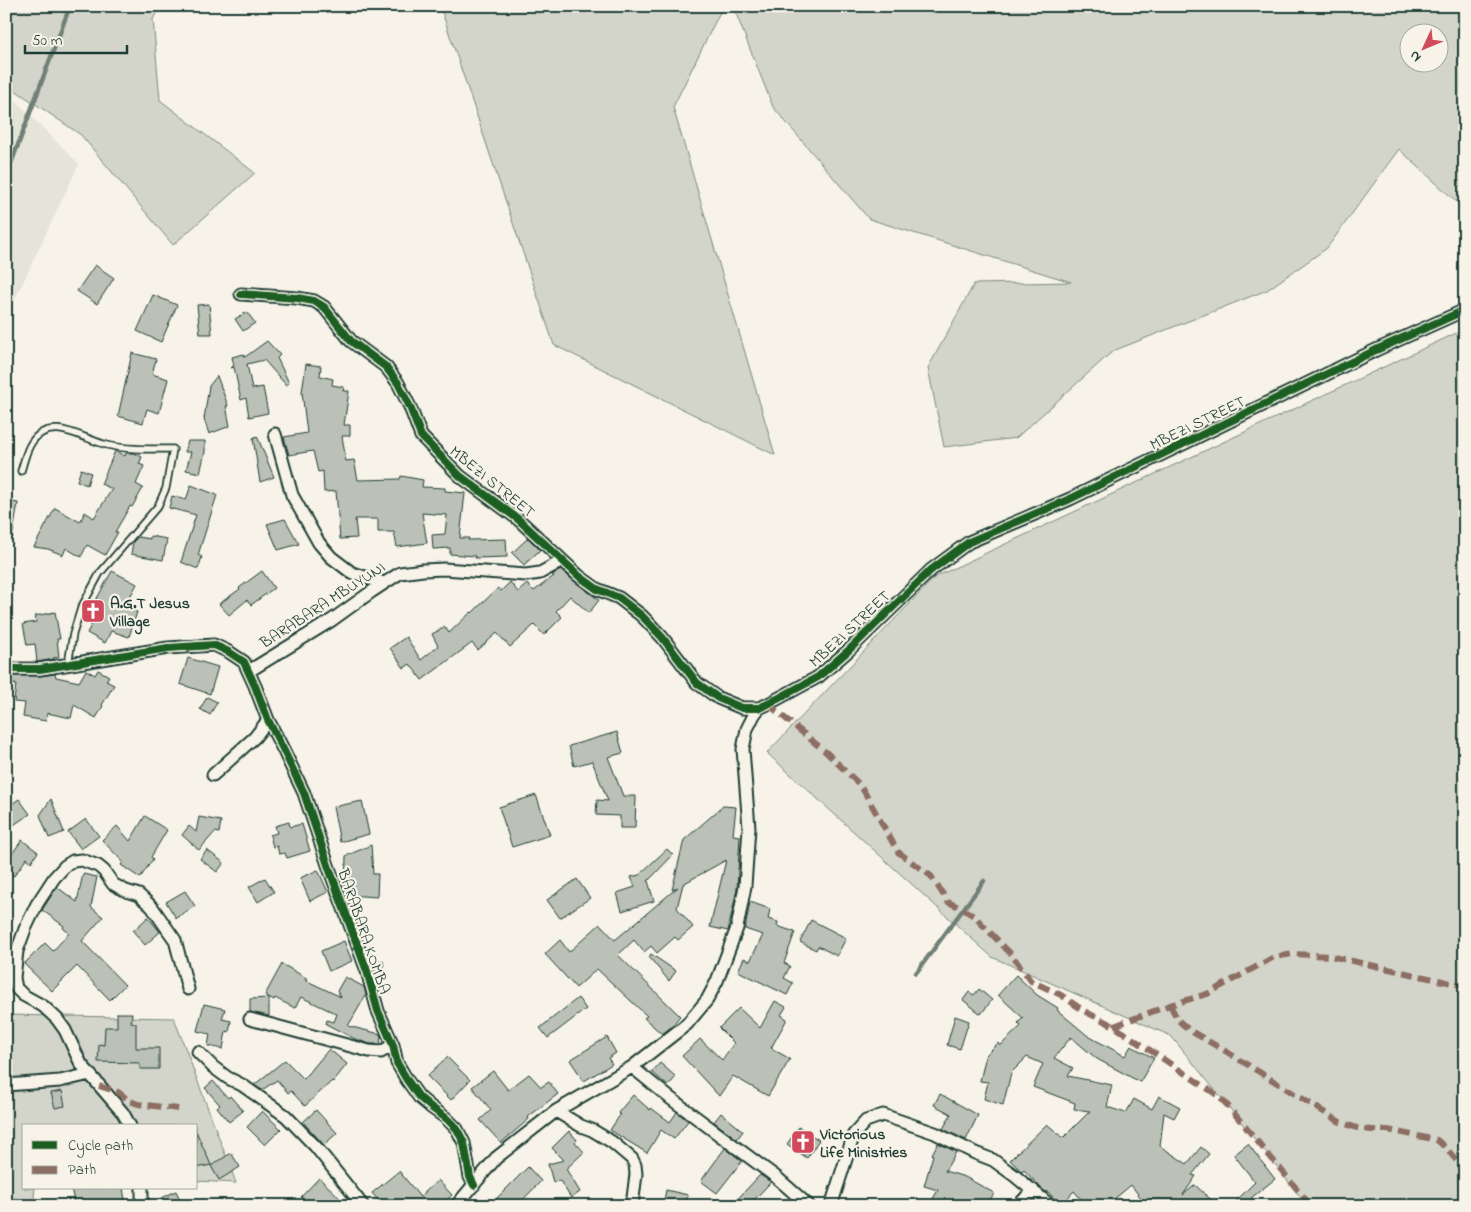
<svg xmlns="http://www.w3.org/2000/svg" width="1471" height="1212" font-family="'Indie Flower',sans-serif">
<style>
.built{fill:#e5e4d9}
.green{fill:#d3d5ca;stroke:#79897f;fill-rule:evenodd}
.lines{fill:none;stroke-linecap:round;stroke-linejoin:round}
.stream{stroke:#6f8077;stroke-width:4.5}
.building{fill:#bbc1b6;stroke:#1f3d34}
.lane-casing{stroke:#1f3d34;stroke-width:9}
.street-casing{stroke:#1f3d34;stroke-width:15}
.lane{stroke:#f7f3e8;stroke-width:5.5}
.street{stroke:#f7f3e8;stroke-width:11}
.quiet{stroke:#8d6e63;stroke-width:6;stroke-dasharray:12 6;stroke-linecap:butt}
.cycleway-casing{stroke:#f7f3e8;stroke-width:11}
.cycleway{stroke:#1b5e20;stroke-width:8}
.labels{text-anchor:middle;stroke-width:4.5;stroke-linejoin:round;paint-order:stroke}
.street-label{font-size:16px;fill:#1f3d34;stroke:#f7f3e8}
.poi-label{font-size:16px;font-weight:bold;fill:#1f3d34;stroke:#f7f3e8;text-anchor:start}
</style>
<rect width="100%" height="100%" fill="#f7f3e8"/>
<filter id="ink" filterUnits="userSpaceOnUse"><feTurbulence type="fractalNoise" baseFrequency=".02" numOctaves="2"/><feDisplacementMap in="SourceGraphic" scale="10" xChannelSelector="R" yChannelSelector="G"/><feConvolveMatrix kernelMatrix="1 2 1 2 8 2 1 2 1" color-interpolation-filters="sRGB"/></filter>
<g filter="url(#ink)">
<path class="built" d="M 6,91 L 79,164 L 6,318 Z"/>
<path class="green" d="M 6,6 L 161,6 L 153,19 L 160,100 L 255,173 L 173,245 L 81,135 L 6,84 Z
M 440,6 L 723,6 L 673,107 L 775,455 L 554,345 Z
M 733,6 L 1465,6 L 1465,202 L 1460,205 L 1399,149 L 1327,248 L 1267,290 L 1113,351 L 1016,438 L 944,447 L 928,368 L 974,284 L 1071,282 L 869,219 L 773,107 ZM 1408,32 L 1438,32 L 1438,62 L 1408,62 Z
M 1465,329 L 1465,1206 L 1307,1206 L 1275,1164 L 1171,1036 L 992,957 L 767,753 L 935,577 Z
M 6,1015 L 174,1018 L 236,1183 L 196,1181 L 196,1126 L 24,1126 L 24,1188 L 35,1188 L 33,1206 L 6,1206 Z"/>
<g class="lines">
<path class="stream" d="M 6,177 L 70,6
M 916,973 L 984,881"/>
</g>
<path class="building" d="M 95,265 L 114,278 L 97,304 L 77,291 Z
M 153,295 L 177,305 L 161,342 L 137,331 Z
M 209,304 L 212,334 L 200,334 L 197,305 Z
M 247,312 L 255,323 L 243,331 L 235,319 Z
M 267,341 L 280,355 L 277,358 L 289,383 L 286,385 L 264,360 L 247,364 L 252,389 L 263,387 L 268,413 L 249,417 L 246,398 L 241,400 L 234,367 L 231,368 L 234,365 L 232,357 L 244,354 L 245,357 Z
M 132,353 L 156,359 L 152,374 L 168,379 L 159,413 L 147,409 L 143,423 L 118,416 Z
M 306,364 L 321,366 L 320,376 L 333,379 L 332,385 L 344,387 L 343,391 L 349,391 L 344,425 L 350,425 L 350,436 L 342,436 L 346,461 L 354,460 L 358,480 L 400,479 L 401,476 L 423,480 L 422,487 L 445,488 L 445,491 L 465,493 L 460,538 L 469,538 L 468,540 L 506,539 L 507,557 L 475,558 L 475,556 L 450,554 L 450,548 L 433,549 L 432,535 L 445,534 L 447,515 L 422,513 L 427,543 L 397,547 L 394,532 L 378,532 L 378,519 L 355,519 L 357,538 L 340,539 L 336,491 L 324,492 L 323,471 L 318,472 L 313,451 L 289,455 L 284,437 L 307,433 L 302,392 Z
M 217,376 L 228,406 L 226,406 L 230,426 L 209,434 L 204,419 L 209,386 Z
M 257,436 L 274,477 L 260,482 L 253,438 Z
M 188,441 L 205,441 L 205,452 L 200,473 L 186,470 L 191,452 L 185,452 Z
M 115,451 L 125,456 L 126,453 L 134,453 L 142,457 L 139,464 L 144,466 L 136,484 L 143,488 L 132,507 L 130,506 L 115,532 L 118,532 L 105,555 L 87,545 L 81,557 L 66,548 L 63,555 L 48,549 L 34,547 L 55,508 L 80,522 L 85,512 L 94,518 L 112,489 L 101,484 Z
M 81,469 L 91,473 L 87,485 L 77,481 Z
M 191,485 L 217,495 L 198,555 L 202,557 L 198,569 L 181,562 L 196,515 L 169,508 L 172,496 L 186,500 Z
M 6,501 L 18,503 L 12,539 L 6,538 Z
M 285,519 L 299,544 L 278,550 L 267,524 Z
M 150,536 L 167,539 L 163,560 L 131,554 L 133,542 L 138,537 L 150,539 Z
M 528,538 L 540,550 L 524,565 L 512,553 Z
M 561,570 L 575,582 L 599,600 L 589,613 L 570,596 L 556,611 L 562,617 L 544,635 L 534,625 L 510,647 L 497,633 L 478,650 L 472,643 L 422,680 L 410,664 L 404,668 L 390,648 L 406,637 L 421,660 L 438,646 L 432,634 L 445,627 L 449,633 L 471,612 L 472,613 L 498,588 L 501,591 L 510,582 L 518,592 L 527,584 L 534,591 L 554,576 L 552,575 Z
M 112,571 L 137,584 L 125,606 L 137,612 L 129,637 L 111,631 L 105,643 L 87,633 L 97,614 L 90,611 Z
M 262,571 L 274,588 L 251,605 L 247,600 L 229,615 L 219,604 L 240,589 L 239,588 Z
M 55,612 L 60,639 L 57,639 L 59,657 L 53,658 L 54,659 L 37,662 L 35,644 L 27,645 L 23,624 L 36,622 L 35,616 Z
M 188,658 L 218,667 L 210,694 L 180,684 Z
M 86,670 L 95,675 L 98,670 L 109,676 L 106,681 L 114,685 L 102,705 L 103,706 L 96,718 L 74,705 L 71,718 L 47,713 L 46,721 L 23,717 L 25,703 L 14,702 L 16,684 L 6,685 L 6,676 L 40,676 L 55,674 L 56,677 L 79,682 Z
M 207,697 L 217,702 L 210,715 L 200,709 Z
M 617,732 L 623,753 L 608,757 L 623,796 L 636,796 L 635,828 L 620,828 L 620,816 L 596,815 L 597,800 L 608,801 L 592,761 L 574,766 L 569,746 Z
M 536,795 L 550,835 L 512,847 L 499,807 Z
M 19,799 L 30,814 L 6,830 L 6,808 Z
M 51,799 L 64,832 L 49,838 L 40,815 Z
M 362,801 L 369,834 L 340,842 L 333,807 Z
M 723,806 L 736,807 L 733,835 L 740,836 L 737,889 L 728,931 L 710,927 L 726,860 L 683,884 L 677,908 L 693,927 L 678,940 L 675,937 L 657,953 L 651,946 L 644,952 L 634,940 L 618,955 L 680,1016 L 671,1027 L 662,1034 L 644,1018 L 647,1016 L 597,969 L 576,988 L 545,954 L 560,940 L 569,952 L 600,924 L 615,940 L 678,887 L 672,890 L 684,840 Z
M 145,816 L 167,830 L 151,857 L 153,859 L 140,878 L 121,865 L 123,862 L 102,840 L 117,826 L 130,841 Z
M 199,817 L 221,821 L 219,833 L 215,832 L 199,850 L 182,835 L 189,826 L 196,832 Z
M 86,819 L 99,836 L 81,849 L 68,832 Z
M 289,822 L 290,827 L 302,824 L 310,851 L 287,858 L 285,853 L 279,854 L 277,846 L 273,847 L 270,835 L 277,833 L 275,826 Z
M 22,840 L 38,852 L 31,862 L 27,858 L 14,876 L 6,870 L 6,862 Z
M 371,845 L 373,874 L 378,874 L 377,897 L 347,895 L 345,890 L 346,856 Z
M 667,849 L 673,855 L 648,881 L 654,901 L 622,911 L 617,893 L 635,887 L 631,877 L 639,875 Z
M 207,850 L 224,863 L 217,872 L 200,859 Z
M 318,870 L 328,892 L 310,901 L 300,878 Z
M 83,874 L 97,877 L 91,907 L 103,917 L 82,941 L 125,985 L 110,1000 L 77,966 L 52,991 L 24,964 L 45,943 L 53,951 L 69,933 L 63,928 L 64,926 L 42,910 L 57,887 L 77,902 Z
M 265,878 L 274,892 L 258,902 L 249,887 Z
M 577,879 L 590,898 L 560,918 L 547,900 Z
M 185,891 L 195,906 L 176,918 L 166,902 Z
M 750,902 L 770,909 L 768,919 L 778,922 L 777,926 L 795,932 L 784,963 L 790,966 L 784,978 L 793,983 L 787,995 L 738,971 L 744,958 L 750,961 L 763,935 L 745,929 Z
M 148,917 L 160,932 L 145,945 L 133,931 Z
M 811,920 L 846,938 L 837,956 L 818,946 L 816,950 L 800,942 Z
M 344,941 L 352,961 L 329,971 L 321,951 Z
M 651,954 L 676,971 L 669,981 L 649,957 Z
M 383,961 L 386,979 L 377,980 L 372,963 Z
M 282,964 L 308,979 L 305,980 L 341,997 L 337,991 L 345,977 L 364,987 L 366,995 L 348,1026 L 380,1034 L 381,1037 L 380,1044 L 370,1044 L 355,1039 L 326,1024 L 327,1020 L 334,1022 L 337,1014 L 301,997 L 295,1008 L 275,998 L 274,1000 L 265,995 Z
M 1016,975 L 1037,995 L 1058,1008 L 1057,1010 L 1088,1036 L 1125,1056 L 1131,1046 L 1154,1058 L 1140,1082 L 1097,1059 L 1071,1037 L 1054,1058 L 1073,1068 L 1068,1076 L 1112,1085 L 1107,1107 L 1126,1113 L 1134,1099 L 1152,1109 L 1159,1096 L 1180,1107 L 1174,1118 L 1164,1113 L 1160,1146 L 1187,1164 L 1201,1147 L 1209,1154 L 1192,1175 L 1196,1176 L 1183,1195 L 1195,1185 L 1218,1206 L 1147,1206 L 1131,1185 L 1106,1206 L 1087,1206 L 1074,1191 L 1061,1205 L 1047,1191 L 1046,1192 L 1042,1189 L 1024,1170 L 1022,1172 L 1010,1160 L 1047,1124 L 1063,1138 L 1090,1111 L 1074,1109 L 1075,1103 L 1033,1087 L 1043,1064 L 1027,1057 L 1011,1073 L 1003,1105 L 984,1099 L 988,1082 L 980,1081 L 986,1055 L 998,1043 L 1000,1046 L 1021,1026 L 1018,1023 L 1023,1018 L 998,995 Z
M 979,989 L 992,1000 L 981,1014 L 963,1000 L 969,992 L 974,995 Z
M 269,998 L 269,1016 L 250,1012 L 250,999 Z
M 578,998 L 586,1009 L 548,1038 L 540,1028 Z
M 775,1001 L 786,1007 L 781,1015 L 787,1019 L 771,1048 L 790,1059 L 768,1096 L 733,1076 L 719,1096 L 682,1056 L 700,1039 L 722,1060 L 734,1043 L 719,1028 L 739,1008 L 760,1028 Z
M 204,1004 L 225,1009 L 222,1019 L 231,1021 L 229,1032 L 226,1031 L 223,1049 L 208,1046 L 210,1034 L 197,1031 Z
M 117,1013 L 132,1013 L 131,1022 L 136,1023 L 136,1048 L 159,1048 L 159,1069 L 140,1069 L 140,1063 L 98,1062 L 99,1044 L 104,1045 L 105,1027 L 117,1027 Z
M 955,1016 L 969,1021 L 960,1049 L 947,1045 Z
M 607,1037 L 616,1053 L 608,1058 L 612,1064 L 584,1081 L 570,1060 Z
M 329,1049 L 347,1064 L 333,1082 L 332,1081 L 305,1106 L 291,1091 L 288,1093 L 277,1080 L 262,1090 L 254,1085 L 285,1060 L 304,1079 Z
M 447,1057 L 470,1080 L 451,1100 L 427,1076 Z
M 660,1063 L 676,1077 L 668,1086 L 652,1072 Z
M 493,1071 L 508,1090 L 529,1074 L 541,1087 L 549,1082 L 558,1094 L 528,1117 L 529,1119 L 501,1143 L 480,1120 L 491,1110 L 472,1087 Z
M 213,1081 L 228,1098 L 230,1096 L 243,1111 L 229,1122 L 217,1107 L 220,1105 L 205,1088 Z
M 62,1091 L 65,1106 L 55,1108 L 51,1093 Z
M 940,1094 L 978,1115 L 966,1140 L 943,1129 L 951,1114 L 934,1105 Z
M 633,1095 L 650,1110 L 651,1108 L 670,1122 L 677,1112 L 688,1121 L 674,1139 L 661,1130 L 647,1153 L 610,1130 L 620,1115 L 618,1113 Z
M 316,1110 L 337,1133 L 324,1145 L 303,1122 Z
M 262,1111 L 281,1129 L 265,1145 L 247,1127 Z
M 721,1113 L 743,1131 L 737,1139 L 714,1122 Z
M 799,1127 L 819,1140 L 807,1158 L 787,1144 Z
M 196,1131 L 211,1165 L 196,1168 Z
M 569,1131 L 577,1140 L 575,1142 L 584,1152 L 566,1169 L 580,1192 L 571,1198 L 560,1181 L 553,1182 L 548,1164 L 564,1160 L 552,1148 Z
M 938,1143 L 956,1152 L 945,1171 L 965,1177 L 994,1193 L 987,1206 L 929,1206 L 938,1190 L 924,1186 L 933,1155 L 932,1154 Z
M 1248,1144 L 1275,1179 L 1251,1198 L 1259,1206 L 1231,1206 L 1255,1182 L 1234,1155 Z
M 725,1148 L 742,1161 L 717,1193 L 701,1181 Z
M 231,1153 L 240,1167 L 219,1180 L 211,1166 Z
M 528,1167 L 541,1181 L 517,1206 L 489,1206 Z
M 399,1171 L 420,1197 L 438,1180 L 452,1195 L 441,1206 L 383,1206 L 372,1193 Z
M 760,1175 L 771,1182 L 748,1206 L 731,1206 Z
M 319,1178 L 335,1193 L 346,1206 L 311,1206 L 301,1197 Z
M 71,1188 L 123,1188 L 125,1200 L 95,1206 L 75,1206 Z
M 666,1190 L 688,1195 L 686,1206 L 663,1206 Z
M 176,1191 L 183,1206 L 150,1206 L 150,1204 Z"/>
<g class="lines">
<defs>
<path id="lane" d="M 21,471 C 24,462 26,450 32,442 C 50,415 83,439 107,445 C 127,450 152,449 173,449 L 166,488 L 158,506 L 100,573 L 81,608 L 73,634 L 68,664"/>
<path id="street" d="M 241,294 L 297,298 L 314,301 L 324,307 L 351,341 L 386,367 L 398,383 L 410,407 L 421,436 L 460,476 L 518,519 L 579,576 L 597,589 L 619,598 L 642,616 L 662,637 L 697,683 L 718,698 L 742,708 L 759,708 L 768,704 L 818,677 L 849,650 L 931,570 L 969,542 L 1070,499 L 1376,350 L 1465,310
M 275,434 L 292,495 L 319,543 L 331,557 L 352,573 L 384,583
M 6,669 L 40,669 L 168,648 L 214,645 L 229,652 L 244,662 L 255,686 L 268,720 L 283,749 L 304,793 L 329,868 L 367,971 L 378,1011 L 393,1045 L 397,1063 L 407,1080 L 419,1097 L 432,1108 L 446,1118 L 457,1129 L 464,1143 L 470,1177 L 474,1185
M 249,671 L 332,620 L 371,592 L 400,573 L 423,570 L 444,569 L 526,575 L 540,573 L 562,561
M 213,775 L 255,737 L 268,720
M 250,1019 L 369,1051 L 381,1052 L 393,1045
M 198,1052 L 213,1067 L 228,1078 L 242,1085 L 286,1116 L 316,1147 L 363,1206
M 632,1067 L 670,1098 L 776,1177 L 809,1206
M 6,1085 L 60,1081 L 90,1074
M 556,1111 L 581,1126 L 592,1130 L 612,1142 L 632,1159 L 635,1165 L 636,1174 L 632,1206
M 130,1126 L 123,1113 L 81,1064 L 65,1030 L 57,1019 L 43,1006 L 23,995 L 16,988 L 14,978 L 17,951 L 25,929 L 37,904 L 54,878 L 65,866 L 73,861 L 82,860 L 98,866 L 104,871 L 113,884 L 126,891 L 139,895 L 152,907 L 175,940 L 188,989
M 142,1188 L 142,1206
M 456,1206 L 496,1158 L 556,1111 L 632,1067 L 687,1024 L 707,1000 L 717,981 L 737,928 L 745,886 L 749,828 L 743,749 L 747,729 L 754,715 L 759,708
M 831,1206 L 854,1134 L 866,1121 L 883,1115 L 935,1133 L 975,1153 L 993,1160 L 1015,1176 L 1051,1206
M 1018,1206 L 1033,1190"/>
</defs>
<use href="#lane" class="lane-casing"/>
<use href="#street" class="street-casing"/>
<use href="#lane" class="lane"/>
<use href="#street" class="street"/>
<path class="quiet" d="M 768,704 L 827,753 L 861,786 L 898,852 L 931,876 L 948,902 L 963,909 L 975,917 L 1011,954 L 1031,981 L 1061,995 L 1084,1011 L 1114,1026 L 1217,1095 L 1229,1107 L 1311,1206
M 1170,1005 L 1178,1020 L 1189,1030 L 1227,1052 L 1340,1122 L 1357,1128 L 1371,1130 L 1388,1130 L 1437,1140 L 1447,1149 L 1465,1171
M 1114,1026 L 1170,1005 L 1207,994 L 1274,957 L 1293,954 L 1330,956 L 1465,986
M 99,1086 L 118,1092 L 130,1101 L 138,1104 L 179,1109"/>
<defs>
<path id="cycleway" d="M 241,294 L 297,298 L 314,301 L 324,307 L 351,341 L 386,367 L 398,383 L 410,407 L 421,436 L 460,476 L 518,519 L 579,576 L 597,589 L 619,598 L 642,616 L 662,637 L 697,683 L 718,698 L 742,708 L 759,708 L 768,704 L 818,677 L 849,650 L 931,570 L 969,542 L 1070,499 L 1376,350 L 1465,310
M 6,669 L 40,669 L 168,648 L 214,645 L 229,652 L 244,662 L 255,686 L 268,720 L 283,749 L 304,793 L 329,868 L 367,971 L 378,1011 L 393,1045 L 397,1063 L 407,1080 L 419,1097 L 432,1108 L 446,1118 L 457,1129 L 464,1143 L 470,1177 L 474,1185"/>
</defs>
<use href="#cycleway" class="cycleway-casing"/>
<use href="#cycleway" class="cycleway"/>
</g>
</g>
<defs>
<symbol id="church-square" viewBox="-11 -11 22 22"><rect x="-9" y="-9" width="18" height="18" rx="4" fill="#d1495b" stroke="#f7f3e8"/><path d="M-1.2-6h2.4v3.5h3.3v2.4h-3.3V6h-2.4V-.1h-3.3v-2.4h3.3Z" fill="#fff"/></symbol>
</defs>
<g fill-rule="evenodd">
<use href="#church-square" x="79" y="597" width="28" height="28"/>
<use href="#church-square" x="789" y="1128" width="28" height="28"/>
</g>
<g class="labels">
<g class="street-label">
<text transform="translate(1197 422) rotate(-26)" y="6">MBEZI STREET</text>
<text transform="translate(493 481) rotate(39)" y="6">MBEZI STREET</text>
<text transform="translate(322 604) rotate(-33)" y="6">BARABARA MBUYUNI</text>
<text transform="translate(849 628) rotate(-43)" y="6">MBEZI STREET</text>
<text transform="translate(365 931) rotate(71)" y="6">BARABARA KOMBA</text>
</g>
<g class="poi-label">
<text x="110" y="608">A.G.T Jesus<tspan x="110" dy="18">Village</tspan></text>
<text x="820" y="1139">Victorious<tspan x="820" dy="18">Life Ministries</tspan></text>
</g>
</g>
<rect width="1471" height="1212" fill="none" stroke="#f7f3e8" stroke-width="25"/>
<rect x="12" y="12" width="1446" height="1187" fill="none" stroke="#1f3d34" stroke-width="2" filter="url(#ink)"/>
<rect x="22" y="1124" width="175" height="65" fill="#f7f3e8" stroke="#a1aaa0"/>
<rect x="32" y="1141" width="25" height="8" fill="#1b5e20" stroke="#a1aaa0"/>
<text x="68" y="1150" font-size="15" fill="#1f3d34">Cycle path</text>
<rect x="32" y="1166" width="25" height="8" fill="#8d6e63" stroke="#a1aaa0"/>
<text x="68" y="1174" font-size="15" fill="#1f3d34">Path</text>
<g transform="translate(1424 48) rotate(226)"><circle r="24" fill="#f7f3e8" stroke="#a1aaa0"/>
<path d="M0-4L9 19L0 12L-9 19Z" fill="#d1495b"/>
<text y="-8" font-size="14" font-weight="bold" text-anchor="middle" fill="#1f3d34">N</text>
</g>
<path d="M25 45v8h102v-8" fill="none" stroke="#1f3d34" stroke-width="2.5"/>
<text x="32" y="45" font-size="15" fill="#1f3d34" stroke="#f7f3e8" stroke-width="4" paint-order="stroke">50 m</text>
</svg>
